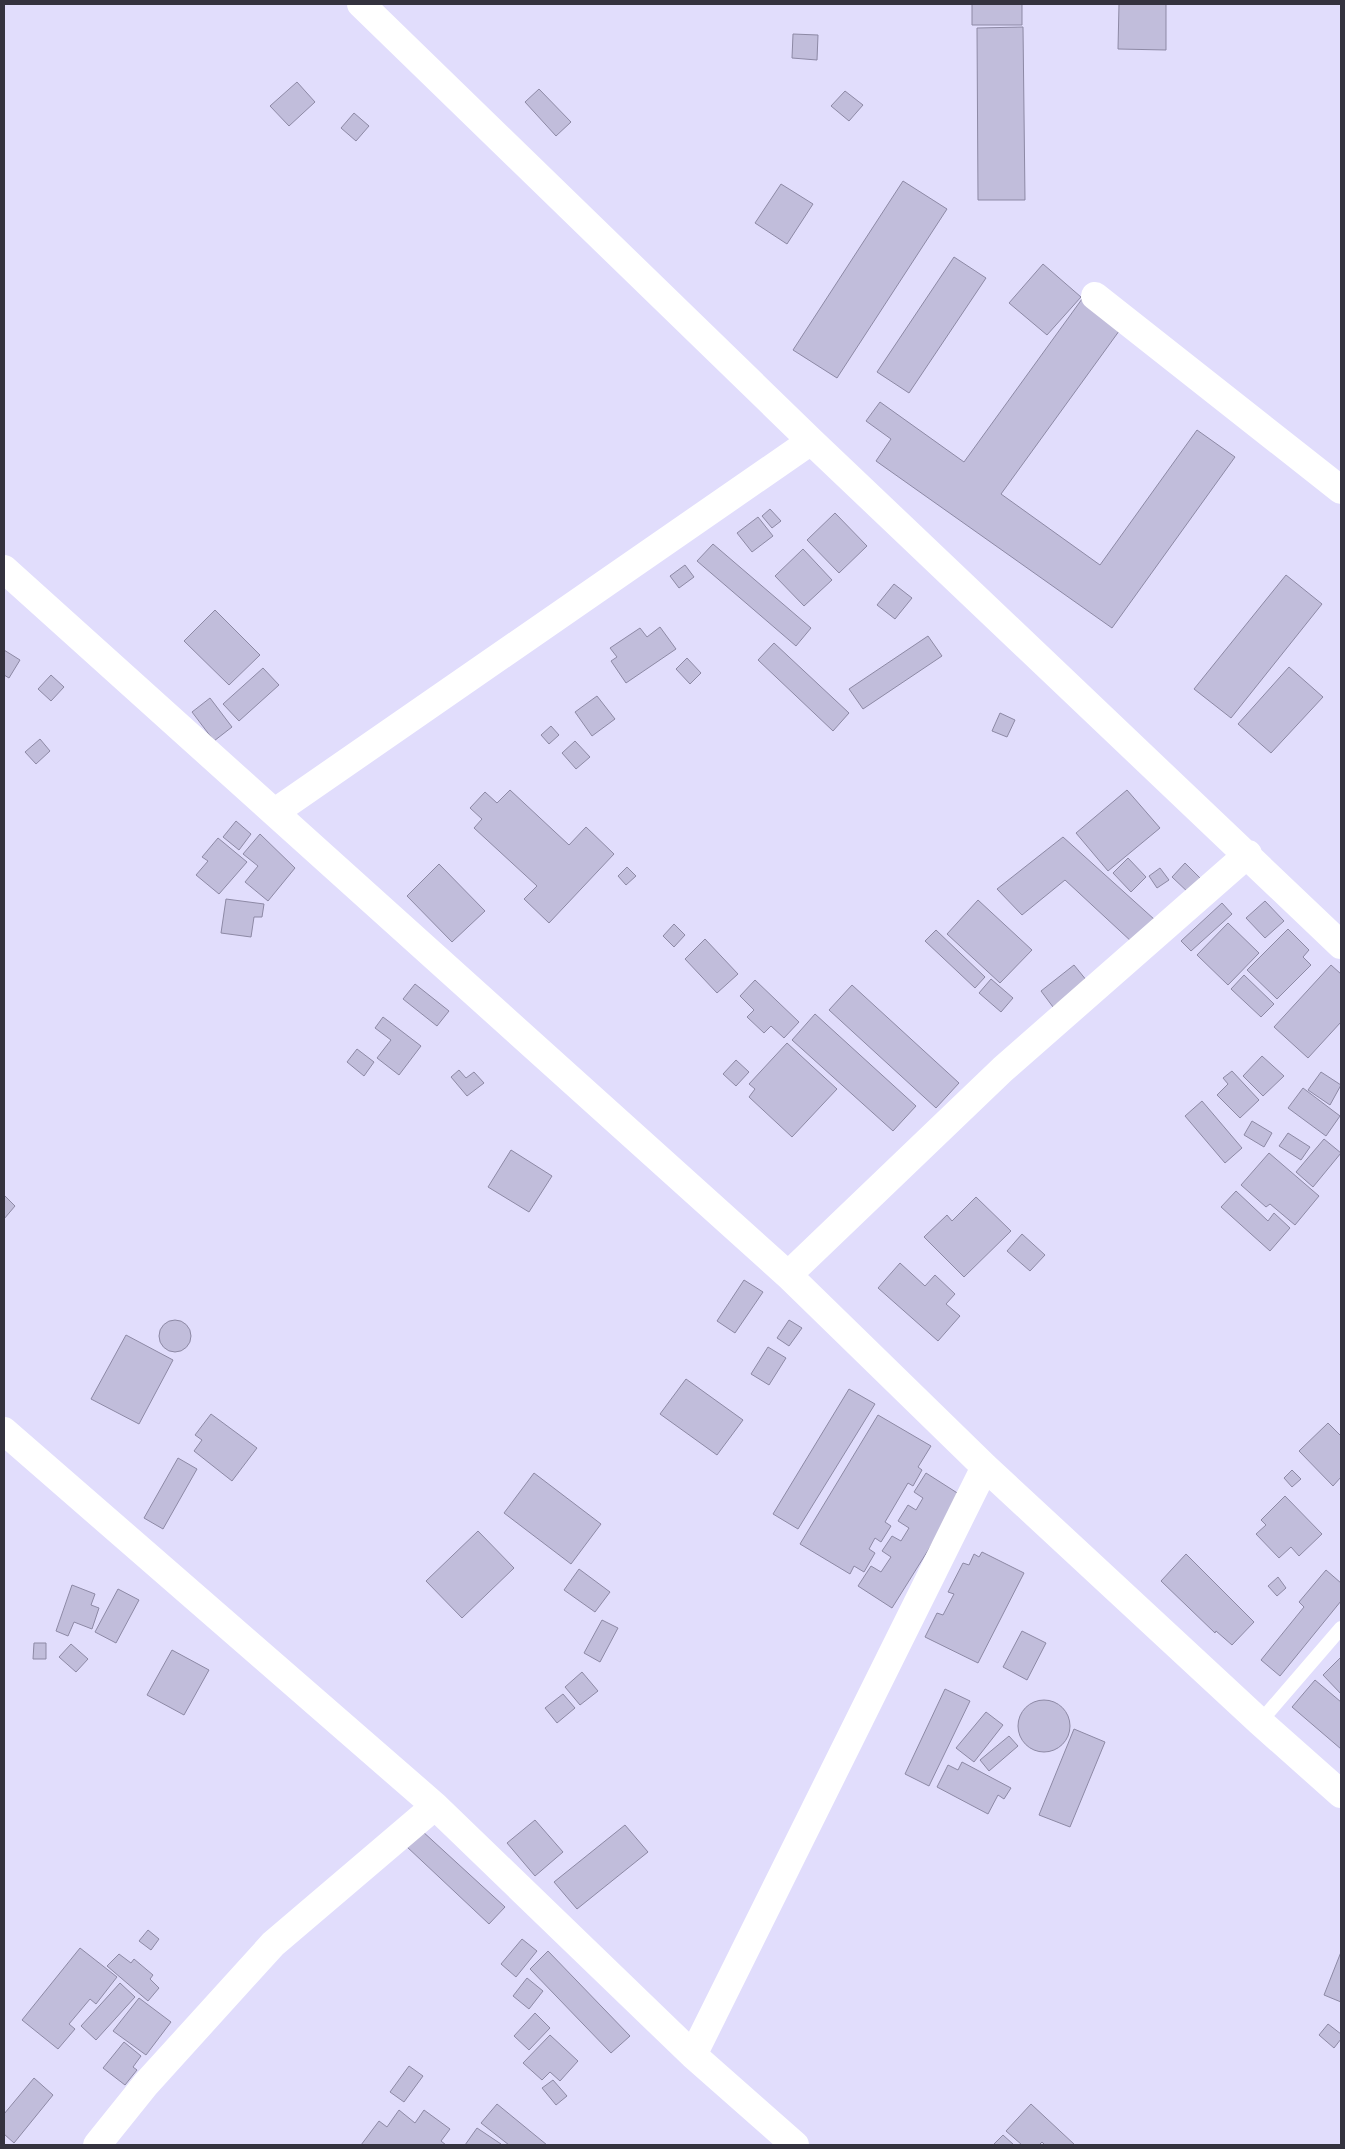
<svg xmlns="http://www.w3.org/2000/svg" width="1345" height="2149" font-family="'DM Sans',sans-serif">
<style>
.building{fill:#c1bddb;stroke:#8d89a5}
.lines{fill:none;stroke-linecap:round;stroke-linejoin:round}
.service{stroke:#fff;stroke-width:14}
.minor{stroke:#fff;stroke-width:28}
</style>
<rect width="100%" height="100%" fill="#e1ddfc"/>
<path class="building" d="M 972,4 L 1022,4 L 1022,25 L 972,25 Z
M 1119,4 L 1166,4 L 1166,50 L 1118,49 Z
M 1023,27 L 1025,200 L 978,200 L 977,28 Z
M 793,34 L 818,35 L 817,60 L 792,58 Z
M 297,82 L 315,102 L 289,126 L 270,106 Z
M 539,89 L 571,122 L 556,136 L 525,102 Z
M 845,91 L 863,105 L 849,121 L 831,106 Z
M 354,113 L 369,126 L 356,141 L 341,128 Z
M 903,181 L 947,209 L 837,378 L 793,350 Z
M 781,184 L 813,204 L 787,244 L 755,223 Z
M 954,257 L 986,278 L 909,393 L 877,372 Z
M 1043,264 L 1081,297 L 1047,335 L 1009,303 Z
M 1082,299 L 1122,327 L 1001,494 L 1100,565 L 1197,430 L 1235,457 L 1112,628 L 876,461 L 891,439 L 866,421 L 880,402 L 964,462 Z
M 770,509 L 781,521 L 772,528 L 762,516 Z
M 835,513 L 867,546 L 839,573 L 807,540 Z
M 758,517 L 773,536 L 752,552 L 737,533 Z
M 713,544 L 811,628 L 796,646 L 697,561 Z
M 803,549 L 832,580 L 804,606 L 775,576 Z
M 685,565 L 694,577 L 679,588 L 670,576 Z
M 1286,575 L 1322,604 L 1231,718 L 1194,689 Z
M 894,584 L 912,598 L 895,619 L 877,605 Z
M 215,610 L 260,655 L 229,685 L 184,641 Z
M 660,627 L 676,649 L 626,683 L 611,661 L 617,657 L 610,648 L 640,628 L 647,637 Z
M 928,636 L 942,656 L 863,709 L 849,689 Z
M 774,643 L 849,713 L 833,731 L 758,660 Z
M 4,650 L 20,660 L 9,678 L 4,675 Z
M 687,658 L 701,673 L 690,684 L 676,669 Z
M 1289,667 L 1323,697 L 1271,753 L 1238,724 Z
M 263,668 L 279,685 L 239,721 L 223,704 Z
M 51,675 L 64,687 L 51,701 L 38,689 Z
M 597,696 L 615,719 L 592,736 L 575,712 Z
M 210,698 L 232,727 L 214,741 L 192,712 Z
M 1000,713 L 1015,720 L 1007,737 L 992,731 Z
M 551,726 L 559,735 L 549,744 L 541,735 Z
M 40,739 L 50,751 L 36,764 L 25,752 Z
M 575,741 L 590,757 L 576,769 L 562,753 Z
M 510,790 L 569,845 L 586,827 L 614,854 L 549,923 L 524,899 L 537,886 L 474,828 L 482,819 L 470,808 L 485,792 L 497,803 Z
M 1127,790 L 1160,828 L 1108,871 L 1076,833 Z
M 236,821 L 251,834 L 239,850 L 223,837 Z
M 260,834 L 295,868 L 268,901 L 245,882 L 258,866 L 243,854 Z
M 1063,837 L 1155,920 L 1133,943 L 1065,880 L 1022,915 L 997,889 Z
M 218,838 L 247,862 L 219,894 L 196,875 L 208,861 L 202,857 Z
M 1128,858 L 1146,877 L 1131,892 L 1113,873 Z
M 1185,863 L 1204,882 L 1191,895 L 1172,877 Z
M 439,864 L 485,911 L 452,942 L 407,896 Z
M 627,867 L 636,876 L 626,885 L 618,876 Z
M 1160,868 L 1169,880 L 1157,888 L 1149,876 Z
M 226,899 L 264,904 L 262,917 L 254,917 L 251,937 L 221,933 Z
M 978,900 L 1032,950 L 1000,983 L 947,934 Z
M 1265,901 L 1284,921 L 1265,938 L 1246,918 Z
M 1222,903 L 1232,914 L 1191,951 L 1181,941 Z
M 1228,923 L 1259,953 L 1228,985 L 1197,955 Z
M 674,924 L 685,935 L 674,947 L 663,936 Z
M 1288,929 L 1309,950 L 1303,957 L 1311,965 L 1277,999 L 1247,970 Z
M 936,930 L 985,977 L 975,988 L 925,941 Z
M 705,939 L 738,974 L 717,993 L 685,959 Z
M 1074,965 L 1087,981 L 1053,1007 L 1041,991 Z
M 1331,965 L 1341,974 L 1341,1022 L 1308,1058 L 1274,1027 Z
M 1244,975 L 1274,1004 L 1261,1017 L 1231,989 Z
M 991,979 L 1013,998 L 1001,1012 L 979,993 Z
M 755,980 L 799,1022 L 784,1038 L 771,1026 L 764,1033 L 747,1017 L 754,1010 L 740,996 Z
M 415,984 L 449,1011 L 437,1026 L 403,999 Z
M 852,985 L 959,1083 L 936,1108 L 829,1010 Z
M 815,1014 L 916,1106 L 893,1131 L 792,1040 Z
M 383,1017 L 421,1046 L 399,1075 L 377,1058 L 391,1040 L 375,1028 Z
M 787,1043 L 837,1089 L 792,1137 L 749,1097 L 755,1089 L 749,1084 Z
M 357,1049 L 374,1062 L 364,1076 L 347,1062 Z
M 1262,1056 L 1284,1076 L 1263,1096 L 1243,1076 Z
M 736,1060 L 749,1072 L 736,1086 L 723,1074 Z
M 459,1070 L 466,1078 L 474,1072 L 484,1083 L 467,1096 L 451,1077 Z
M 1232,1071 L 1259,1100 L 1240,1118 L 1217,1095 L 1228,1084 L 1223,1078 Z
M 1321,1072 L 1341,1085 L 1330,1105 L 1308,1090 Z
M 1303,1088 L 1340,1116 L 1326,1136 L 1288,1108 Z
M 1202,1101 L 1242,1148 L 1225,1163 L 1185,1116 Z
M 1252,1121 L 1272,1133 L 1264,1147 L 1244,1135 Z
M 1288,1133 L 1310,1147 L 1301,1160 L 1279,1146 Z
M 1324,1139 L 1341,1153 L 1313,1187 L 1296,1172 Z
M 511,1150 L 552,1176 L 529,1212 L 488,1187 Z
M 1269,1153 L 1319,1196 L 1295,1225 L 1270,1204 L 1266,1207 L 1241,1185 Z
M 1236,1191 L 1268,1221 L 1274,1213 L 1290,1228 L 1270,1251 L 1221,1207 Z
M 4,1195 L 15,1206 L 4,1219 Z
M 976,1197 L 1011,1231 L 964,1277 L 924,1237 L 947,1215 L 952,1221 Z
M 1022,1234 L 1045,1255 L 1030,1271 L 1007,1251 Z
M 900,1263 L 925,1286 L 935,1275 L 955,1294 L 946,1304 L 960,1316 L 938,1341 L 878,1288 Z
M 744,1280 L 763,1292 L 735,1333 L 717,1321 Z
M 789,1320 L 802,1328 L 789,1346 L 777,1338 Z
M159 1336a16 16 0 1 1 32 0a16 16 0 1 1-32 0Z
M 126,1335 L 173,1360 L 139,1424 L 91,1399 Z
M 768,1347 L 786,1358 L 769,1385 L 751,1374 Z
M 686,1379 L 743,1420 L 717,1455 L 660,1414 Z
M 849,1389 L 875,1404 L 798,1529 L 773,1514 Z
M 211,1414 L 257,1448 L 232,1481 L 194,1451 L 202,1440 L 195,1435 Z
M 878,1415 L 931,1446 L 918,1467 L 922,1470 L 913,1486 L 908,1483 L 885,1522 L 891,1526 L 881,1542 L 875,1538 L 869,1549 L 875,1553 L 864,1572 L 854,1566 L 850,1574 L 800,1544 Z
M 1328,1423 L 1341,1436 L 1341,1477 L 1333,1486 L 1299,1451 Z
M 178,1458 L 197,1469 L 163,1529 L 144,1518 Z
M 1292,1470 L 1301,1479 L 1292,1487 L 1284,1478 Z
M 534,1473 L 601,1524 L 571,1564 L 504,1513 Z
M 926,1473 L 962,1496 L 892,1608 L 858,1586 L 871,1566 L 881,1572 L 891,1557 L 882,1551 L 892,1536 L 901,1541 L 909,1528 L 898,1521 L 908,1505 L 916,1510 L 923,1498 L 914,1492 Z
M 1285,1496 L 1322,1534 L 1299,1556 L 1291,1547 L 1279,1558 L 1256,1534 L 1266,1525 L 1261,1520 Z
M 478,1531 L 514,1568 L 462,1618 L 426,1581 Z
M 982,1552 L 1024,1573 L 978,1663 L 925,1637 L 937,1613 L 943,1615 L 954,1594 L 948,1592 L 963,1563 L 969,1565 L 974,1554 L 979,1557 Z
M 1186,1554 L 1254,1622 L 1232,1645 L 1216,1631 L 1215,1633 L 1161,1581 Z
M 579,1569 L 610,1592 L 595,1612 L 564,1590 Z
M 1326,1570 L 1341,1583 L 1341,1601 L 1280,1676 L 1261,1660 L 1304,1607 L 1299,1602 Z
M 1278,1577 L 1286,1588 L 1277,1596 L 1268,1586 Z
M 72,1585 L 95,1594 L 91,1605 L 99,1608 L 92,1629 L 74,1622 L 68,1636 L 56,1631 Z
M 118,1589 L 139,1600 L 116,1643 L 95,1632 Z
M 602,1620 L 618,1628 L 600,1662 L 584,1653 Z
M 1022,1631 L 1046,1643 L 1027,1680 L 1003,1667 Z
M 34,1643 L 46,1643 L 46,1659 L 33,1659 Z
M 71,1644 L 88,1659 L 76,1672 L 59,1657 Z
M 172,1650 L 209,1670 L 184,1715 L 147,1695 Z
M 1341,1657 L 1341,1694 L 1323,1675 Z
M 582,1672 L 598,1691 L 580,1705 L 565,1687 Z
M 1315,1680 L 1341,1702 L 1341,1749 L 1292,1707 Z
M 945,1689 L 970,1701 L 929,1786 L 905,1774 Z
M 563,1694 L 575,1708 L 557,1723 L 545,1708 Z
M1018 1726a26 26 0 1 1 52 0a26 26 0 1 1-52 0Z
M 986,1712 L 1003,1725 L 974,1762 L 956,1748 Z
M 1074,1729 L 1105,1742 L 1070,1827 L 1039,1815 Z
M 1009,1736 L 1018,1746 L 989,1771 L 980,1760 Z
M 962,1762 L 1011,1788 L 1004,1799 L 998,1795 L 988,1814 L 937,1787 L 948,1765 L 958,1770 Z
M 535,1820 L 563,1852 L 535,1876 L 507,1843 Z
M 625,1825 L 648,1852 L 577,1909 L 554,1882 Z
M 421,1830 L 505,1907 L 489,1924 L 406,1846 Z
M 148,1930 L 159,1939 L 151,1950 L 139,1941 Z
M 522,1939 L 537,1951 L 516,1977 L 501,1964 Z
M 80,1948 L 117,1977 L 96,2004 L 90,1999 L 69,2024 L 75,2029 L 58,2049 L 22,2020 Z
M 548,1951 L 630,2036 L 611,2053 L 530,1969 Z
M 1341,1952 L 1341,2002 L 1324,1995 Z
M 119,1954 L 131,1963 L 134,1959 L 153,1975 L 150,1979 L 159,1988 L 148,2001 L 107,1966 Z
M 527,1978 L 543,1991 L 529,2009 L 513,1996 Z
M 120,1983 L 135,1997 L 96,2040 L 81,2026 Z
M 139,1998 L 171,2022 L 146,2055 L 113,2031 Z
M 535,2013 L 550,2028 L 529,2050 L 514,2036 Z
M 1328,2024 L 1341,2034 L 1341,2039 L 1334,2048 L 1319,2035 Z
M 550,2035 L 578,2061 L 560,2081 L 550,2072 L 542,2080 L 523,2063 Z
M 124,2042 L 141,2056 L 133,2067 L 137,2070 L 125,2085 L 103,2068 Z
M 409,2066 L 423,2076 L 404,2102 L 390,2092 Z
M 34,2078 L 53,2095 L 14,2143 L 4,2134 L 4,2114 Z
M 553,2080 L 567,2096 L 556,2105 L 542,2088 Z
M 497,2104 L 547,2145 L 509,2145 L 481,2123 Z
M 1031,2104 L 1075,2145 L 1045,2145 L 1042,2142 L 1039,2145 L 1022,2145 L 1006,2131 Z
M 399,2110 L 415,2123 L 424,2110 L 450,2129 L 441,2141 L 446,2145 L 361,2145 L 379,2121 L 387,2127 Z
M 477,2128 L 501,2144 L 500,2145 L 465,2145 Z
M 1003,2135 L 1014,2145 L 993,2145 Z"/>
<g class="lines">
<path class="service" d="M 1260,1722 L 1341,1628"/>
<path class="minor" d="M 361,4 L 811,441 L 1341,945
M 1095,296 L 1341,490
M 4,569 L 788,1275 L 985,1467 L 1260,1722 L 1341,1794
M 275,812 L 811,441
M 788,1275 L 1003,1069 L 1248,854
M 4,1431 L 435,1806 L 693,2055 L 795,2145
M 693,2055 L 985,1467
M 97,2145 L 146,2084 L 273,1944 L 435,1806"/>
</g>
<rect width="1345" height="2149" fill="none" stroke="#34323e" stroke-width="10"/>
</svg>
